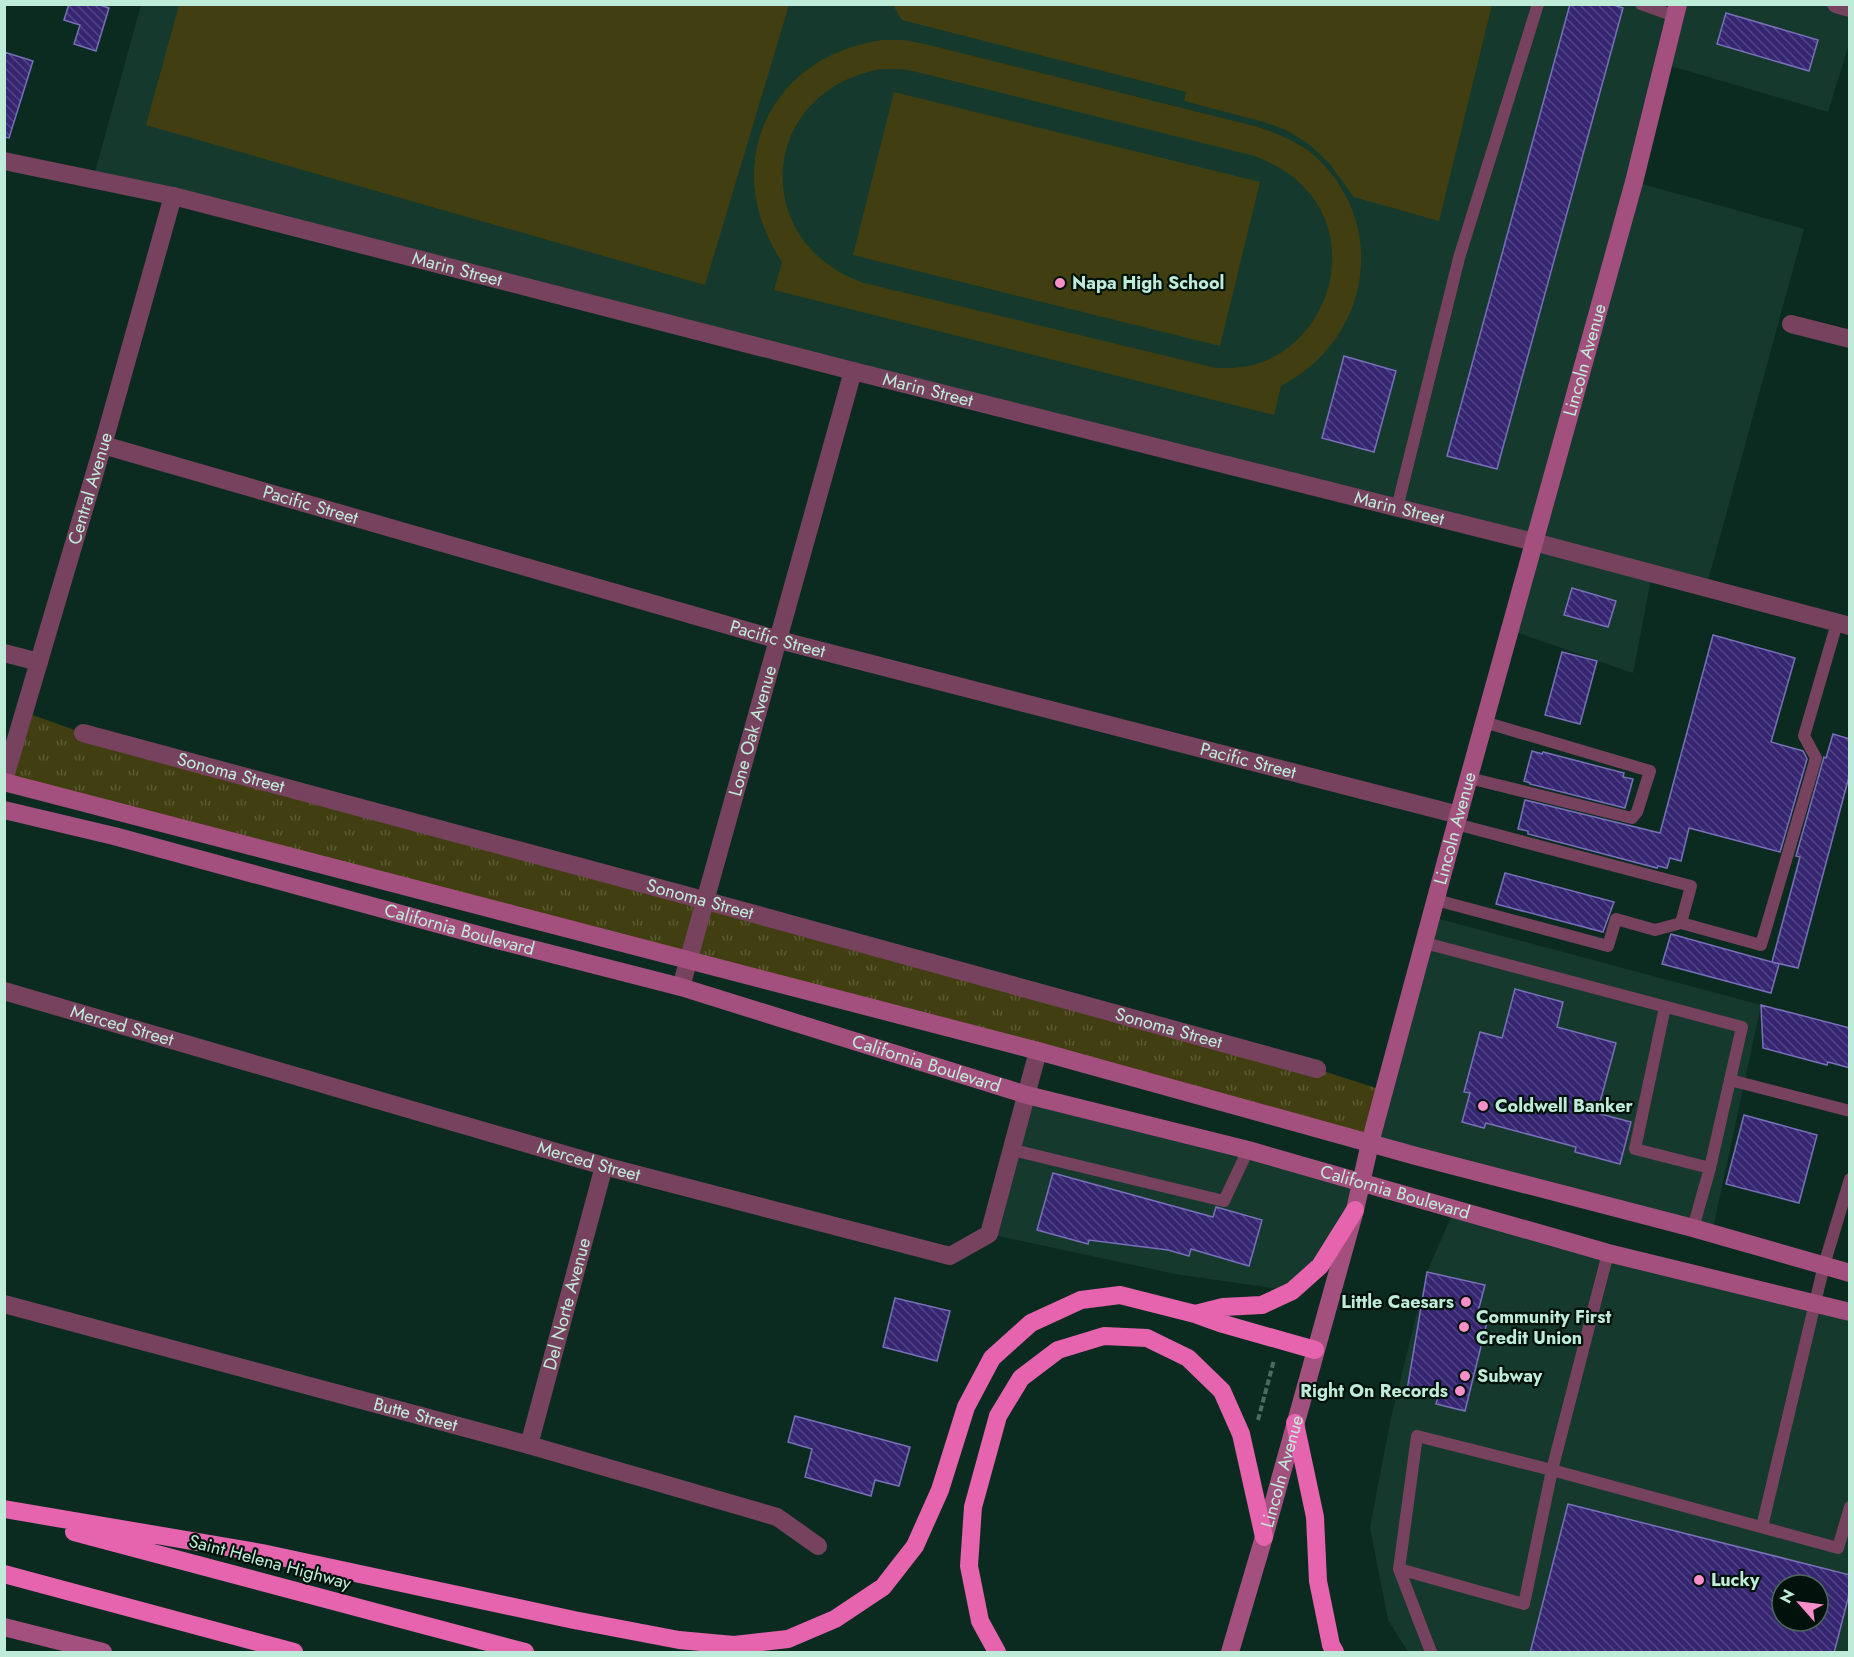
<svg xmlns="http://www.w3.org/2000/svg" width="1854" height="1657" font-family="Jost,sans-serif">
<style>
.built{fill:#15392d;fill-rule:evenodd}
.grass{fill:url(#grass-tufts)}
.pitch{fill:#413f11;fill-rule:evenodd}
.building{fill:url(#building-back-hatch);stroke:#7870b8;stroke-width:1.5;fill-rule:evenodd}
.lines{fill:none;stroke-linecap:round;stroke-linejoin:round}
.path{stroke:#496e60;stroke-width:4;stroke-dasharray:6 3;stroke-linecap:butt}
.lane{stroke:#77425e;stroke-width:12}
.street{stroke:#77425e;stroke-width:18}
.secondary{stroke:#a4507f;stroke-width:18}
.highway{stroke:#e663ae;stroke-width:18}
.poi-dot{fill:#f98fc9;stroke:#00120b;stroke-width:2}
.labels{text-anchor:middle;stroke-width:4.5;stroke-linejoin:round;paint-order:stroke}
.street-label{font-size:18px;fill:#beecd9;stroke:#00120b}
.poi-label{font-size:18px;font-weight:bold;fill:#beecd9;stroke:#00120b;text-anchor:start}
</style>
<defs>
<pattern id="grass-tufts" width="24" height="20" patternUnits="userSpaceOnUse" patternTransform="scale(1.5)"><rect width="24" height="20" fill="#413f11"/><path d="M3 7l-1-3M5 7V3M7 7l1-3M15 17l-1-3M17 17v-4M19 17l1-3" fill="none" stroke="#5b5b33"/></pattern>
<pattern id="building-back-hatch" width="6" height="6" patternUnits="userSpaceOnUse" patternTransform="scale(1.5)"><rect width="6" height="6" fill="#362671"/><path d="M-1 5l2 2M0 0l6 6M5-1l2 2" fill="none" stroke="#514685"/></pattern>
</defs>
<rect width="100%" height="100%" fill="#0b2b20"/>
<path class="built" d="M 1836,4 L 1849,8 L 1849,44 L 1828,112 L 1664,64 L 1635,182 L 1804,229 L 1706,588 L 1652,574 L 1633,673 L 1510,630 L 1534,543 L 93,179 L 141,5 Z
M 1432,917 L 1761,1005 L 1712,1233 L 1370,1143 Z
M 1027,1095 L 1361,1182 L 1355,1210 L 1292,1291 L 1175,1274 L 989,1234 Z
M 1454,1210 L 1849,1312 L 1849,1652 L 1408,1652 L 1388,1620 L 1370,1527 L 1391,1418 L 1427,1272 ZM 1782,1585 L 1818,1585 L 1818,1621 L 1782,1621 Z"/>
<path class="grass" d="M 24,712 L 83,733 L 1317,1069 L 1385,1091 L 1370,1143 L 5,782 Z"/>
<path class="pitch" d="M 179,5 L 179,4 L 789,5 L 705,285 L 146,125 Z
M 893,5 L 893,4 L 1492,5 L 1439,221 L 1354,197 L 1329,163 L 1309,144 L 1286,130 L 1264,122 L 1184,101 L 1186,92 L 902,20 Z
M 882,40 L 903,40 L 925,44 L 1258,127 C 1281,135 1304,144 1321,162 C 1390,233 1366,342 1281,386 L 1274,415 L 774,290 L 782,262 C 718,166 769,56 882,40 ZM 883,69 L 901,69 L 917,72 L 1251,155 C 1275,163 1295,175 1311,195 C 1357,254 1324,346 1253,365 C 1240,368 1228,368 1216,368 L 864,283 C 746,242 760,88 883,69 Z
M 894,92 L 1260,182 L 1220,346 L 853,255 Z"/>
<path class="building" d="M 69,4 L 97,4 L 109,8 L 96,51 L 74,44 L 80,25 L 64,20 Z
M 1570,4 L 1611,4 L 1623,8 L 1497,469 L 1447,456 Z
M 1726,13 L 1818,40 L 1809,71 L 1717,44 Z
M 4,52 L 33,61 L 9,138 L 4,137 Z
M 1344,356 L 1396,371 L 1374,452 L 1322,438 Z
M 1572,588 L 1616,601 L 1608,627 L 1564,615 Z
M 1713,635 L 1795,658 L 1771,742 L 1803,751 L 1807,759 L 1780,852 L 1689,828 L 1681,861 L 1670,858 L 1667,868 L 1658,866 L 1657,868 L 1528,834 L 1528,831 L 1518,829 L 1525,800 L 1660,833 Z
M 1562,652 L 1597,661 L 1580,724 L 1545,715 Z
M 1833,734 L 1850,739 L 1850,773 L 1798,968 L 1772,962 L 1800,857 L 1796,856 L 1824,757 L 1826,758 Z
M 1532,751 L 1542,754 L 1543,752 L 1624,773 L 1623,777 L 1633,779 L 1625,808 L 1530,784 L 1530,783 L 1524,781 Z
M 1505,873 L 1614,902 L 1603,932 L 1496,904 Z
M 1671,934 L 1779,964 L 1771,993 L 1662,964 Z
M 1515,989 L 1563,1002 L 1557,1027 L 1616,1043 L 1597,1113 L 1631,1122 L 1620,1164 L 1575,1152 L 1576,1147 L 1486,1123 L 1484,1128 L 1462,1122 L 1470,1093 L 1464,1092 L 1480,1032 L 1502,1038 Z
M 1761,1005 L 1850,1028 L 1850,1068 L 1828,1062 L 1827,1065 L 1763,1048 Z
M 1744,1115 L 1817,1135 L 1799,1203 L 1726,1184 Z
M 1053,1173 L 1213,1217 L 1216,1207 L 1262,1220 L 1249,1266 L 1191,1249 L 1189,1256 L 1168,1250 L 1089,1240 L 1088,1244 L 1037,1230 Z
M 1427,1272 L 1485,1285 L 1476,1319 L 1487,1322 L 1465,1411 L 1436,1404 L 1438,1397 L 1407,1390 Z
M 895,1298 L 950,1311 L 937,1361 L 883,1347 Z
M 795,1416 L 910,1447 L 899,1486 L 875,1480 L 871,1496 L 805,1477 L 812,1449 L 788,1442 Z
M 1568,1504 L 1850,1575 L 1850,1591 L 1834,1653 L 1530,1653 ZM 1782,1585 L 1818,1585 L 1818,1621 L 1782,1621 Z"/>
<g class="lines">
<path class="path" d="M 1258,1420 L 1274,1360"/>
<path class="lane" d="M 1641,4 L 1675,16
M 1397,508 L 1459,258 L 1538,4
M 1469,778 L 1632,818 L 1637,812 L 1650,771 L 1484,722
M 1456,824 L 1691,886 L 1681,923 L 1761,945 L 1816,758 L 1804,736 L 1837,623
M 1436,900 L 1608,946 L 1616,919 L 1655,930 L 1681,923
M 1425,943 L 1742,1027 L 1710,1168 L 1693,1228
M 1665,1007 L 1635,1149 L 1710,1168
M 1730,1080 L 1850,1111
M 1013,1150 L 1224,1201 L 1248,1150
M 1762,1527 L 1824,1265 L 1850,1179
M 1399,1569 L 1524,1604 L 1552,1470 L 1838,1548 L 1850,1507
M 1431,1652 L 1399,1569 L 1417,1436 L 1552,1470 L 1608,1253"/>
<g class="street">
<path d="M 1836,4 L 1850,8"/>
<path id="s1" d="M 4,161 L 173,196 L 853,371 L 1534,542 L 1850,626"/>
<path d="M 1791,324 L 1850,339"/>
<path id="s2" d="M 103,445 L 779,640 L 1459,815"/>
<path d="M 4,653 L 39,662"/>
<path id="s3" d="M 83,733 L 707,901 L 1317,1069"/>
<path id="s4" d="M 4,780 L 103,445 L 173,196"/>
<path id="s5" d="M 681,987 L 853,371"/>
<path id="s6" d="M 4,991 L 604,1166 L 950,1256 L 989,1234 L 1038,1051"/>
<path id="s7" d="M 4,1304 L 529,1445 L 777,1517 L 818,1546"/>
<path id="s8" d="M 529,1445 L 604,1166"/>
</g>
<g class="secondary">
<path d="M 4,782 L 1038,1051 L 1416,1156 L 1693,1228 L 1850,1273"/>
<path id="s9" d="M 4,810 L 114,836 L 497,940 L 681,987 L 1027,1095 L 1248,1150 L 1608,1253 L 1850,1312"/>
<path d="M 4,1627 L 103,1652"/>
<path id="s10" d="M 1230,1652 L 1264,1537 L 1355,1210 L 1370,1143 L 1456,824 L 1634,182 L 1678,4"/>
</g>
<path class="highway" d="M 1195,1314 L 1223,1307 L 1262,1305 L 1292,1291 L 1320,1266 L 1355,1210
M 1295,1423 L 1315,1517 L 1318,1581 L 1331,1645 L 1335,1652
M 4,1509 L 262,1553 L 574,1620 L 679,1640 L 734,1645 L 788,1639 L 835,1619 L 883,1587 L 915,1546 L 940,1490 L 966,1407 L 992,1358 L 1031,1323 L 1081,1300 L 1120,1295 L 1195,1314 L 1220,1323 L 1315,1350
M 74,1532 L 525,1652
M 4,1574 L 294,1652
M 997,1652 L 980,1621 L 969,1566 L 973,1507 L 998,1416 L 1021,1378 L 1058,1350 L 1104,1336 L 1147,1338 L 1188,1358 L 1222,1391 L 1241,1434 L 1264,1537"/>
</g>
<g class="poi-dot">
<circle cx="1060" cy="283" r="6"/>
<circle cx="1483" cy="1106" r="6"/>
<circle cx="1466" cy="1302" r="6"/>
<circle cx="1464" cy="1327" r="6"/>
<circle cx="1465" cy="1376" r="6"/>
<circle cx="1460" cy="1391" r="6"/>
<circle cx="1699" cy="1580" r="6"/>
</g>
<g class="labels">
<g class="street-label">
<text dy="6" stroke="none"><textPath href="#s1" startOffset="466">Marin Street</textPath></text>
<text dy="6" stroke="none"><textPath href="#s10" startOffset="1340">Lincoln Avenue</textPath></text>
<text dy="6" stroke="none"><textPath href="#s1" startOffset="952">Marin Street</textPath></text>
<text dy="6" stroke="none"><textPath href="#s4" startOffset="304">Central Avenue</textPath></text>
<text dy="6" stroke="none"><textPath href="#s2" startOffset="216">Pacific Street</textPath></text>
<text dy="6" stroke="none"><textPath href="#s1" startOffset="1438">Marin Street</textPath></text>
<text dy="6" stroke="none"><textPath href="#s2" startOffset="702">Pacific Street</textPath></text>
<text dy="6" stroke="none"><textPath href="#s5" startOffset="266">Lone Oak Avenue</textPath></text>
<text dy="6" stroke="none"><textPath href="#s2" startOffset="1188">Pacific Street</textPath></text>
<text dy="6" stroke="none"><textPath href="#s3" startOffset="153">Sonoma Street</textPath></text>
<text dy="6" stroke="none"><textPath href="#s10" startOffset="854">Lincoln Avenue</textPath></text>
<text dy="6" stroke="none"><textPath href="#s3" startOffset="639">Sonoma Street</textPath></text>
<text dy="6" stroke="none"><textPath href="#s9" startOffset="471">California Boulevard</textPath></text>
<text dy="6" stroke="none"><textPath href="#s6" startOffset="123">Merced Street</textPath></text>
<text dy="6" stroke="none"><textPath href="#s3" startOffset="1125">Sonoma Street</textPath></text>
<text dy="6" stroke="none"><textPath href="#s9" startOffset="957">California Boulevard</textPath></text>
<text dy="6" stroke="none"><textPath href="#s6" startOffset="609">Merced Street</textPath></text>
<text dy="6" stroke="none"><textPath href="#s9" startOffset="1443">California Boulevard</textPath></text>
<text dy="6" stroke="none"><textPath href="#s8" startOffset="146">Del Norte Avenue</textPath></text>
<text dy="6" stroke="none"><textPath href="#s7" startOffset="426">Butte Street</textPath></text>
<text dy="6" stroke="none"><textPath href="#s10" startOffset="188">Lincoln Avenue</textPath></text>
<text transform="translate(270 1562) rotate(15)" y="6">Saint Helena Highway</text>
</g>
<g class="poi-label">
<text x="1072" y="289">Napa High School</text>
<text x="1495" y="1112">Coldwell Banker</text>
<text x="1454" y="1308" text-anchor="end">Little Caesars</text>
<text x="1476" y="1323">Community First<tspan x="1476" dy="21">Credit Union</tspan></text>
<text x="1477" y="1382">Subway</text>
<text x="1448" y="1397" text-anchor="end">Right On Records</text>
<text x="1711" y="1586">Lucky</text>
</g>
</g>
<rect width="1854" height="1657" fill="none" stroke="#beecd9" stroke-width="12"/>
<g transform="translate(1800 1603) rotate(298)"><circle r="28" fill="#00120b" stroke="#4c695d" stroke-width="1.5"/>
<path d="M0-4.5L10 22L0 15L-10 22Z" fill="#f98fc9"/>
<text y="-9" font-size="16" font-weight="bold" text-anchor="middle" fill="#beecd9">N</text>
</g>
</svg>
